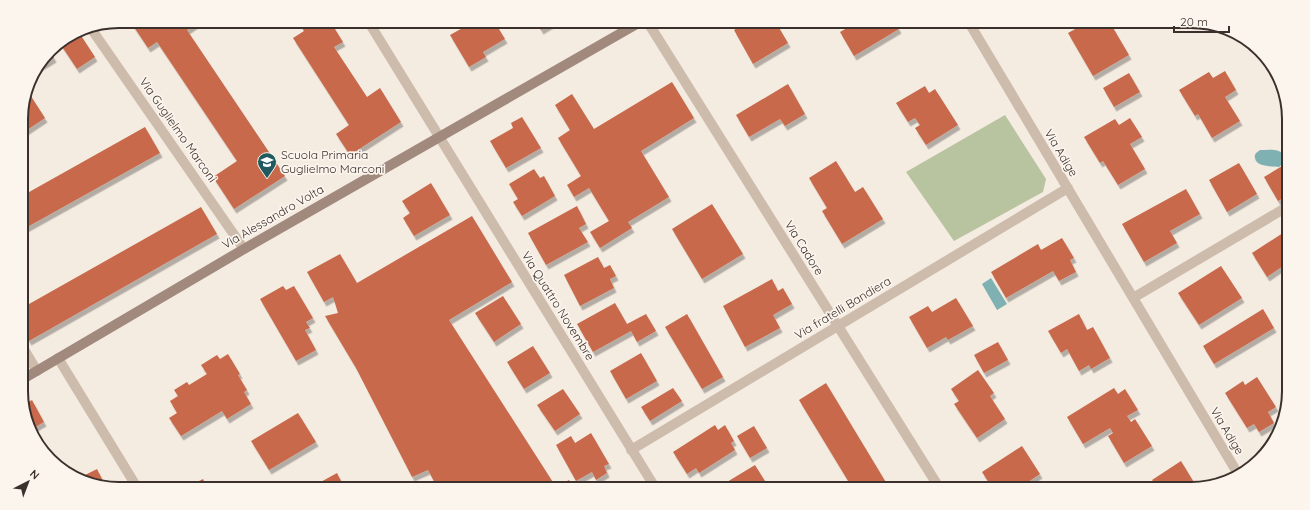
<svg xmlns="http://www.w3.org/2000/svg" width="1310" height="510" font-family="Quicksand,sans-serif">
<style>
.green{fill:#b8c4a0}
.water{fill:#7fb0b2}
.building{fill:#c8694b;filter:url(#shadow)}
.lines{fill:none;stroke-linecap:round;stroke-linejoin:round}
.street{stroke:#cdbbac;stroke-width:10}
.secondary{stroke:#a18a7d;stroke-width:10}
.labels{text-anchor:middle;stroke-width:3.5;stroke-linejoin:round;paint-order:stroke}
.street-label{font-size:12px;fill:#3b302b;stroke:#fbf5ee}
.poi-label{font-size:12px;fill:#3b302b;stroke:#fbf5ee;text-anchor:start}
.rim{fill:none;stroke:#3b302b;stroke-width:2}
</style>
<defs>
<filter id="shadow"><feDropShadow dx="2.5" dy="4.5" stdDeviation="0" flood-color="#0004"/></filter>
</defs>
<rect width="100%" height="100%" fill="#f4ebe1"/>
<path class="green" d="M 1005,115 L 1046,179 L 1043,192 L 954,241 L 906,172 Z"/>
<path class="water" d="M 1260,150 C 1269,150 1278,148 1285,155 L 1285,162 L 1279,167 C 1272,166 1256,167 1255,158 C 1254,154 1256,153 1260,150 Z
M 991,278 L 1007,304 L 997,310 L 982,284 Z"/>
<path class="building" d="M 130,21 L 194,21 L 196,24 L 187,30 L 285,176 L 234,209 L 213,177 L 237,161 L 157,42 L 148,48 Z
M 304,21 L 330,21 L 343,42 L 334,47 L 367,97 L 380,88 L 401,122 L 350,155 L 336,134 L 349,125 L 293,38 L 304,31 L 300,24 Z
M 475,21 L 494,21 L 505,39 L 483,52 L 486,57 L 469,67 L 450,35 Z
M 536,21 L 556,21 L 541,30 Z
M 749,21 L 775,21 L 788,43 L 753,64 L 734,30 Z
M 852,21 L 894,21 L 899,29 L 854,56 L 840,32 L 854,24 Z
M 1090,21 L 1109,21 L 1129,55 L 1093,76 L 1068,33 Z
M 78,31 L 95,57 L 77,69 L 59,42 Z
M 50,51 L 54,58 L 36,69 Z
M 1225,71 L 1236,90 L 1225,97 L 1240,121 L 1212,138 L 1198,114 L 1195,116 L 1179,90 L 1209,72 L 1213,78 Z
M 1129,73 L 1140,92 L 1114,107 L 1103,88 Z
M 672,82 L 694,118 L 641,151 L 669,197 L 628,222 L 632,228 L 600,248 L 590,232 L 609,221 L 589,188 L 574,197 L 567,185 L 581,176 L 558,138 L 570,130 L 555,105 L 572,94 L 594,129 Z
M 788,84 L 805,114 L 785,126 L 780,119 L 749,137 L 736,115 Z
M 925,86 L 929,93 L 935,89 L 958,125 L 926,145 L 915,128 L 920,125 L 915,118 L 908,122 L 896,103 Z
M 27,90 L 45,118 L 21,134 L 21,112 Z
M 522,117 L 541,148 L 506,168 L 490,141 L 513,128 L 511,123 Z
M 1130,118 L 1142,137 L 1130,144 L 1145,169 L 1118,185 L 1103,161 L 1100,163 L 1084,137 L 1115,119 L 1119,125 Z
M 145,127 L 160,153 L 22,230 L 22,196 Z
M 836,161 L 855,192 L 863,187 L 883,219 L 842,244 L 822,211 L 827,208 L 809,178 Z
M 1239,163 L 1257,194 L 1227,212 L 1209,180 Z
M 1287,163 L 1287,196 L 1278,201 L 1264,177 Z
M 534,169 L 540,178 L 544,176 L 555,196 L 522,216 L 513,202 L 518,199 L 509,184 Z
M 431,183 L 450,215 L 414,236 L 403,218 L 410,213 L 402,201 Z
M 1186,189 L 1200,214 L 1170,231 L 1177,243 L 1144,262 L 1122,224 Z
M 712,204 L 743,254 L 702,279 L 672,229 Z
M 577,206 L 586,224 L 579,228 L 588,242 L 546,265 L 528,233 Z
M 201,207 L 217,234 L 29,341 L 22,330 L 22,308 Z
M 472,216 L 512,282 L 449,320 L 556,487 L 554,489 L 438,489 L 428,470 L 412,477 L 356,368 L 325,316 L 338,313 L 333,297 L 324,302 L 307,272 L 340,254 L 357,283 Z
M 1286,231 L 1286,264 L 1267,277 L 1252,253 Z
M 1062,238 L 1074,258 L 1070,260 L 1076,272 L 1059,281 L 1053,271 L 1006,298 L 991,272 L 1038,244 L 1041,250 Z
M 598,257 L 604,268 L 610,265 L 616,276 L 610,279 L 614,288 L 580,306 L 564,275 Z
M 1221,266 L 1242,298 L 1199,325 L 1178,293 Z
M 772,279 L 778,291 L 783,288 L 792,304 L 773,315 L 780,328 L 745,347 L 723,306 Z
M 283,286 L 286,290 L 294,286 L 313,318 L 306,322 L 310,328 L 305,330 L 316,350 L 296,361 L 260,299 Z
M 503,296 L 521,324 L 494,342 L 475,313 Z
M 956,298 L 973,326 L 948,340 L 946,337 L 927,348 L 909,317 L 928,306 L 932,312 Z
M 615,303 L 627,324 L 646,314 L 656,331 L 637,342 L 631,331 L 593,352 L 577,324 Z
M 1263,309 L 1274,328 L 1214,364 L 1203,346 Z
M 687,314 L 723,377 L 702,389 L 665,327 Z
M 1079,314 L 1087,330 L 1093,327 L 1110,358 L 1091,369 L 1089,365 L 1079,371 L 1067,349 L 1061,353 L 1048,331 Z
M 998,342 L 1008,360 L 984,373 L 974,355 Z
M 533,346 L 550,373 L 524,389 L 507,362 Z
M 641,353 L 657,381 L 626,399 L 610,371 Z
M 228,354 L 240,374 L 238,375 L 247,390 L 244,392 L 251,404 L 227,419 L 222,411 L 181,436 L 169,418 L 177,413 L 170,401 L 178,396 L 174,390 L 187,382 L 189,385 L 207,374 L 201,365 L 217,355 L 220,359 Z
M 978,370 L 994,393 L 990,396 L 1005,419 L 977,438 L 954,404 L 959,401 L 951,389 Z
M 1257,377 L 1276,407 L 1268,412 L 1274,423 L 1259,432 L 1254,424 L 1247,428 L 1225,393 L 1243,381 L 1245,385 Z
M 826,383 L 890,489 L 853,489 L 799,400 Z
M 673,388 L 682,401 L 650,421 L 641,407 Z
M 1114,388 L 1118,394 L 1125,389 L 1138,410 L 1127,416 L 1131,422 L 1135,419 L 1152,446 L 1124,463 L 1108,436 L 1113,433 L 1110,428 L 1083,444 L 1067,417 Z
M 563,389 L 580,414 L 555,431 L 537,405 Z
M 32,400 L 44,422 L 32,429 L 23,410 L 23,405 Z
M 298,413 L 316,442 L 269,470 L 251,441 Z
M 715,425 L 718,430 L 725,425 L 734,441 L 731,443 L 735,450 L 699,473 L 696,468 L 687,474 L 673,452 Z
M 754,426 L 767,448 L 750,458 L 737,436 Z
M 591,433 L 609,464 L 604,466 L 607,473 L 596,480 L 592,472 L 576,481 L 556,445 L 571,436 L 575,443 Z
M 1022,446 L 1040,474 L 1028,482 L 1032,489 L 993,489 L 982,472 Z
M 1181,461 L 1198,489 L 1158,489 L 1152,480 Z
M 755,465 L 770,489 L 721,489 L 723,487 L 722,485 Z
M 97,469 L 106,487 L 87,484 L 79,478 Z
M 337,473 L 345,489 L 308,489 Z
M 203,479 L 208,489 L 183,489 Z
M 569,480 L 575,489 L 557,489 L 556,487 Z
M 621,481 L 626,489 L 608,489 Z"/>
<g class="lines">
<path class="street" d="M 368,21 L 656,489
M 647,21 L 940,489
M 968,21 L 1238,474
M 90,27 L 244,249
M 1133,298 L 1287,207
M 22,346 L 37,371
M 58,358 L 138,489
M 631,450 L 1068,188"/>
<path class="secondary" d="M 23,379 L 244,249 L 642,21"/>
</g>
<defs>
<symbol id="school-pin" viewBox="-11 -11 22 30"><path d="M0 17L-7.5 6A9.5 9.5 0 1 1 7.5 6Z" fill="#1f5a5e" stroke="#fbf5ee"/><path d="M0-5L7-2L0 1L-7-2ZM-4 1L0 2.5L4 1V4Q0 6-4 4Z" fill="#fff"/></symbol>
</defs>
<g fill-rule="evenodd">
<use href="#school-pin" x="256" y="151" width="22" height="30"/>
</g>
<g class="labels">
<g class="street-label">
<text transform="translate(178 130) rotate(55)" y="4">Via Guglielmo Marconi</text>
<text transform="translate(1061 153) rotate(59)" y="4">Via Adige</text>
<text transform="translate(273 217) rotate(-30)" y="4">Via Alessandro Volta</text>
<text transform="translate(804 248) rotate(58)" y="4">Via Cadore</text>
<text transform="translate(558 306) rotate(58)" y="4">Via Quattro Novembre</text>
<text transform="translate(843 308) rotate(-31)" y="4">Via fratelli Bandiera</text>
<text transform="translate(1227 431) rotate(59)" y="4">Via Adige</text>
</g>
<g class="poi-label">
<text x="281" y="159">Scuola Primaria<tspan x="281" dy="14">Guglielmo Marconi</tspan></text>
</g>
</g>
<path d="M0 0H1310V510H0ZM119 28H1191A91 91 0 0 1 1282 119V391A91 91 0 0 1 1191 482H119A91 91 0 0 1 28 391V119A91 91 0 0 1 119 28Z" fill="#fbf5ee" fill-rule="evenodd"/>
<path class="rim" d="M119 28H1191A91 91 0 0 1 1282 119V391A91 91 0 0 1 1191 482H119A91 91 0 0 1 28 391V119A91 91 0 0 1 119 28Z"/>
<g transform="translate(28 482) rotate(42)" stroke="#fbf5ee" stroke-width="3" paint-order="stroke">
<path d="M0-3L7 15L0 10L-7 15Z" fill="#3b302b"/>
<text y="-6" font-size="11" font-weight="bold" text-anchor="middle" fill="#3b302b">N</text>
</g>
<path d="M1174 26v6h55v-6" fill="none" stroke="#3b302b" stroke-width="2"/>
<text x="1180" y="26" font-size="12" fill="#3b302b" stroke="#fbf5ee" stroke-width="3" paint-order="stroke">20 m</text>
</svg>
